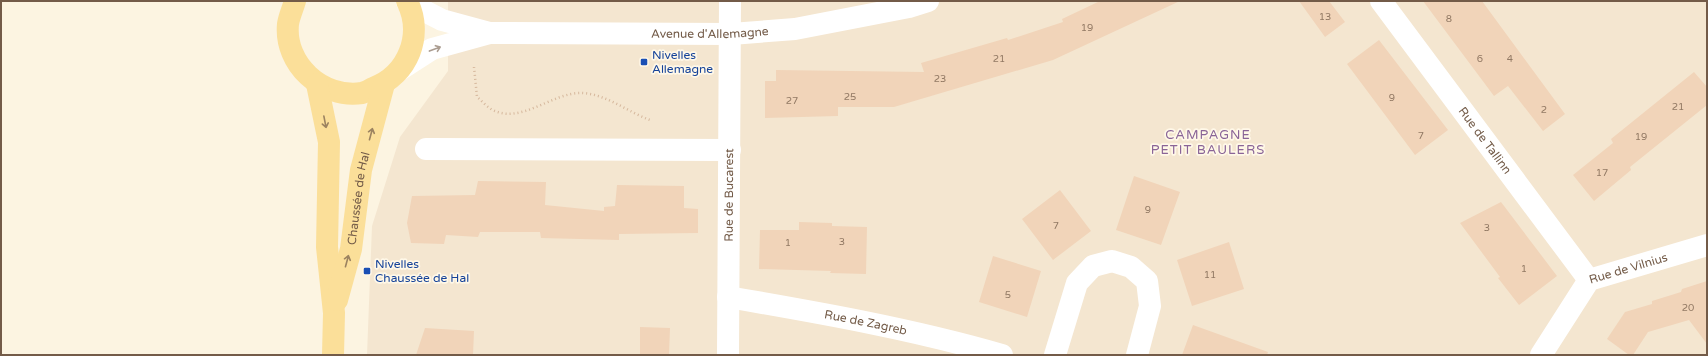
<svg xmlns="http://www.w3.org/2000/svg" width="1708" height="356" font-family="'Varela Round',sans-serif">
<style>
.residential{fill:#f4e6d0}
.building{fill:#f1d4b9}
.lines{fill:none;stroke-linecap:round;stroke-linejoin:round}
.path{stroke:#d6b89d;stroke-width:2.5;stroke-dasharray:1 3;stroke-linecap:butt}
.minor{stroke:#fff;stroke-width:22}
.major{stroke:#fbdf99;stroke-width:22}
.oneway{stroke:#ab9d91}
.oneway2{stroke:#9c8360}
.transit-dot{fill:#1a4fb4;stroke:#fff8e8;stroke-width:1.5}
.labels{text-anchor:middle;stroke-width:3.5;stroke-linejoin:round;paint-order:stroke}
.number-label{font-size:10px;fill:#927964}
.street-label{font-size:12px;fill:#735b48;stroke:#fff8e8}
.transit-label{font-size:12px;fill:#164399;stroke:#fff8e8;text-anchor:start}
.neighbourhood-label{font-size:13px;letter-spacing:1px;fill:#8a6497;stroke:#fff8e8}
</style>
<rect width="100%" height="100%" fill="#fcf4e1"/>
<path class="residential" d="M 448,1 L 1707,1 L 1707,355 L 367,355 L 372,226 L 400,137 L 448,71 Z"/>
<path class="building" d="M 1100,1 L 1180,1 L 1053,60 L 894,107 L 838,107 L 838,116 L 765,118 L 765,81 L 776,81 L 776,70 L 924,72 L 921,63 L 1007,38 L 1008,40 L 1063,22 L 1062,19 Z
M 1299,1 L 1329,1 L 1345,22 L 1325,37 Z
M 1423,1 L 1482,1 L 1565,114 L 1543,131 L 1508,86 L 1494,96 Z
M 1379,40 L 1448,130 L 1415,155 L 1347,64 Z
M 1694,72 L 1707,87 L 1707,105 L 1630,167 L 1631,170 L 1594,201 L 1573,175 L 1613,143 L 1611,139 Z
M 1134,176 L 1180,192 L 1161,245 L 1116,230 Z
M 478,181 L 546,182 L 545,205 L 604,211 L 604,207 L 615,206 L 617,185 L 684,186 L 684,208 L 698,209 L 698,233 L 619,234 L 619,240 L 541,238 L 540,232 L 480,232 L 478,237 L 446,235 L 444,244 L 411,243 L 407,223 L 412,196 L 475,195 Z
M 1060,190 L 1091,231 L 1053,260 L 1022,219 Z
M 1501,202 L 1557,276 L 1519,305 L 1498,278 L 1500,277 L 1460,223 Z
M 799,222 L 832,223 L 832,226 L 867,227 L 866,274 L 830,273 L 831,271 L 759,269 L 760,230 L 799,230 Z
M 1229,242 L 1244,289 L 1192,306 L 1177,260 Z
M 993,256 L 1041,271 L 1027,317 L 979,302 Z
M 1707,281 L 1707,344 L 1689,320 L 1648,332 L 1633,355 L 1629,355 L 1607,339 L 1625,312 L 1652,304 L 1652,301 L 1681,292 L 1682,289 Z
M 1193,325 L 1268,352 L 1267,355 L 1182,355 Z
M 640,327 L 670,328 L 669,355 L 640,355 Z
M 425,328 L 474,331 L 473,355 L 416,355 Z"/>
<g class="lines">
<path class="path" d="M 474,67 L 477,97 C 482,101 486,106 491,109 C 520,126 552,92 582,93 C 606,94 628,112 650,120"/>
<g class="minor">
<path id="s1" d="M 1381,1 L 1589,280"/>
<path id="s2" d="M 407,2 L 442,20 L 490,33 L 731,34 L 795,29 L 909,7 L 928,1"/>
<path d="M 401,69 L 432,49 L 490,33"/>
<path d="M 426,149 L 730,150"/>
<path id="s3" d="M 728,297 C 821,313 912,329 1002,355"/>
<path id="s4" d="M 728,355 L 730,1"/>
<path d="M 1055,355 L 1077,283 L 1093,266 L 1112,261 L 1131,267 L 1147,281 L 1150,306 L 1137,355"/>
<path id="s5" d="M 1541,355 L 1589,280 L 1707,245"/>
</g>
<g class="major">
<path d="M 295,1 C 293,8 289,17 288,24 C 284,64 322,99 362,93 C 366,92 370,90 373,88 C 408,75 424,35 407,1"/>
<path d="M 317,84 L 329,142 L 327,247 L 334,313 L 333,355"/>
<path id="s6" d="M 337,300 L 351,249 L 361,170 L 384,84"/>
</g>
</g>
<defs><path id="oneway-shaft" d="M-6 0H5M1.5-3L5.5 0L1.5 3" fill="none" stroke-width="1.6" stroke-linecap="round" stroke-linejoin="round"/></defs>
<use class="oneway" href="#oneway-shaft" transform="translate(435 49) rotate(-20)"/>
<g class="oneway2">
<use href="#oneway-shaft" transform="translate(325 122) rotate(79)"/>
<use href="#oneway-shaft" transform="translate(371 134) rotate(-75)"/>
<use href="#oneway-shaft" transform="translate(347 261) rotate(-75)"/>
</g>
<g class="transit-dot">
<rect x="640" y="58" width="8" height="8" rx="2"/>
<rect x="363" y="267" width="8" height="8" rx="2"/>
</g>
<g class="labels">
<g class="number-label">
<text x="1325" y="20">13</text>
<text x="1449" y="22">8</text>
<text x="1087" y="31">19</text>
<text x="999" y="62">21</text>
<text x="1480" y="62">6</text>
<text x="1510" y="62">4</text>
<text x="940" y="82">23</text>
<text x="850" y="100">25</text>
<text x="1392" y="101">9</text>
<text x="792" y="104">27</text>
<text x="1678" y="110">21</text>
<text x="1544" y="113">2</text>
<text x="1421" y="139">7</text>
<text x="1641" y="140">19</text>
<text x="1602" y="176">17</text>
<text x="1148" y="213">9</text>
<text x="1056" y="229">7</text>
<text x="1487" y="231">3</text>
<text x="842" y="245">3</text>
<text x="788" y="246">1</text>
<text x="1524" y="272">1</text>
<text x="1210" y="278">11</text>
<text x="1008" y="298">5</text>
<text x="1688" y="311">20</text>
</g>
<g class="street-label">
<text dy="4" stroke="none"><textPath href="#s2" startOffset="309">Avenue d'Allemagne</textPath></text>
<text dy="4" stroke="none"><textPath href="#s1" startOffset="174">Rue de Tallinn</textPath></text>
<text dy="4" stroke="none"><textPath href="#s4" startOffset="160">Rue de Bucarest</textPath></text>
<text dy="4" stroke="none"><textPath href="#s6" startOffset="104">Chaussée de Hal</textPath></text>
<text dy="4" stroke="none"><textPath href="#s5" startOffset="130">Rue de Vilnius</textPath></text>
<text dy="4" stroke="none"><textPath href="#s3" startOffset="140">Rue de Zagreb</textPath></text>
</g>
<g class="transit-label">
<text x="652" y="59">Nivelles<tspan x="652" dy="14">Allemagne</tspan></text>
<text x="375" y="268">Nivelles<tspan x="375" dy="14">Chaussée de Hal</tspan></text>
</g>
<g class="neighbourhood-label">
<text x="1208" y="139">CAMPAGNE<tspan x="1208" dy="15">PETIT BAULERS</tspan></text>
</g>
</g>
<rect width="1708" height="356" fill="none" stroke="#735b48" stroke-width="4"/>
</svg>
